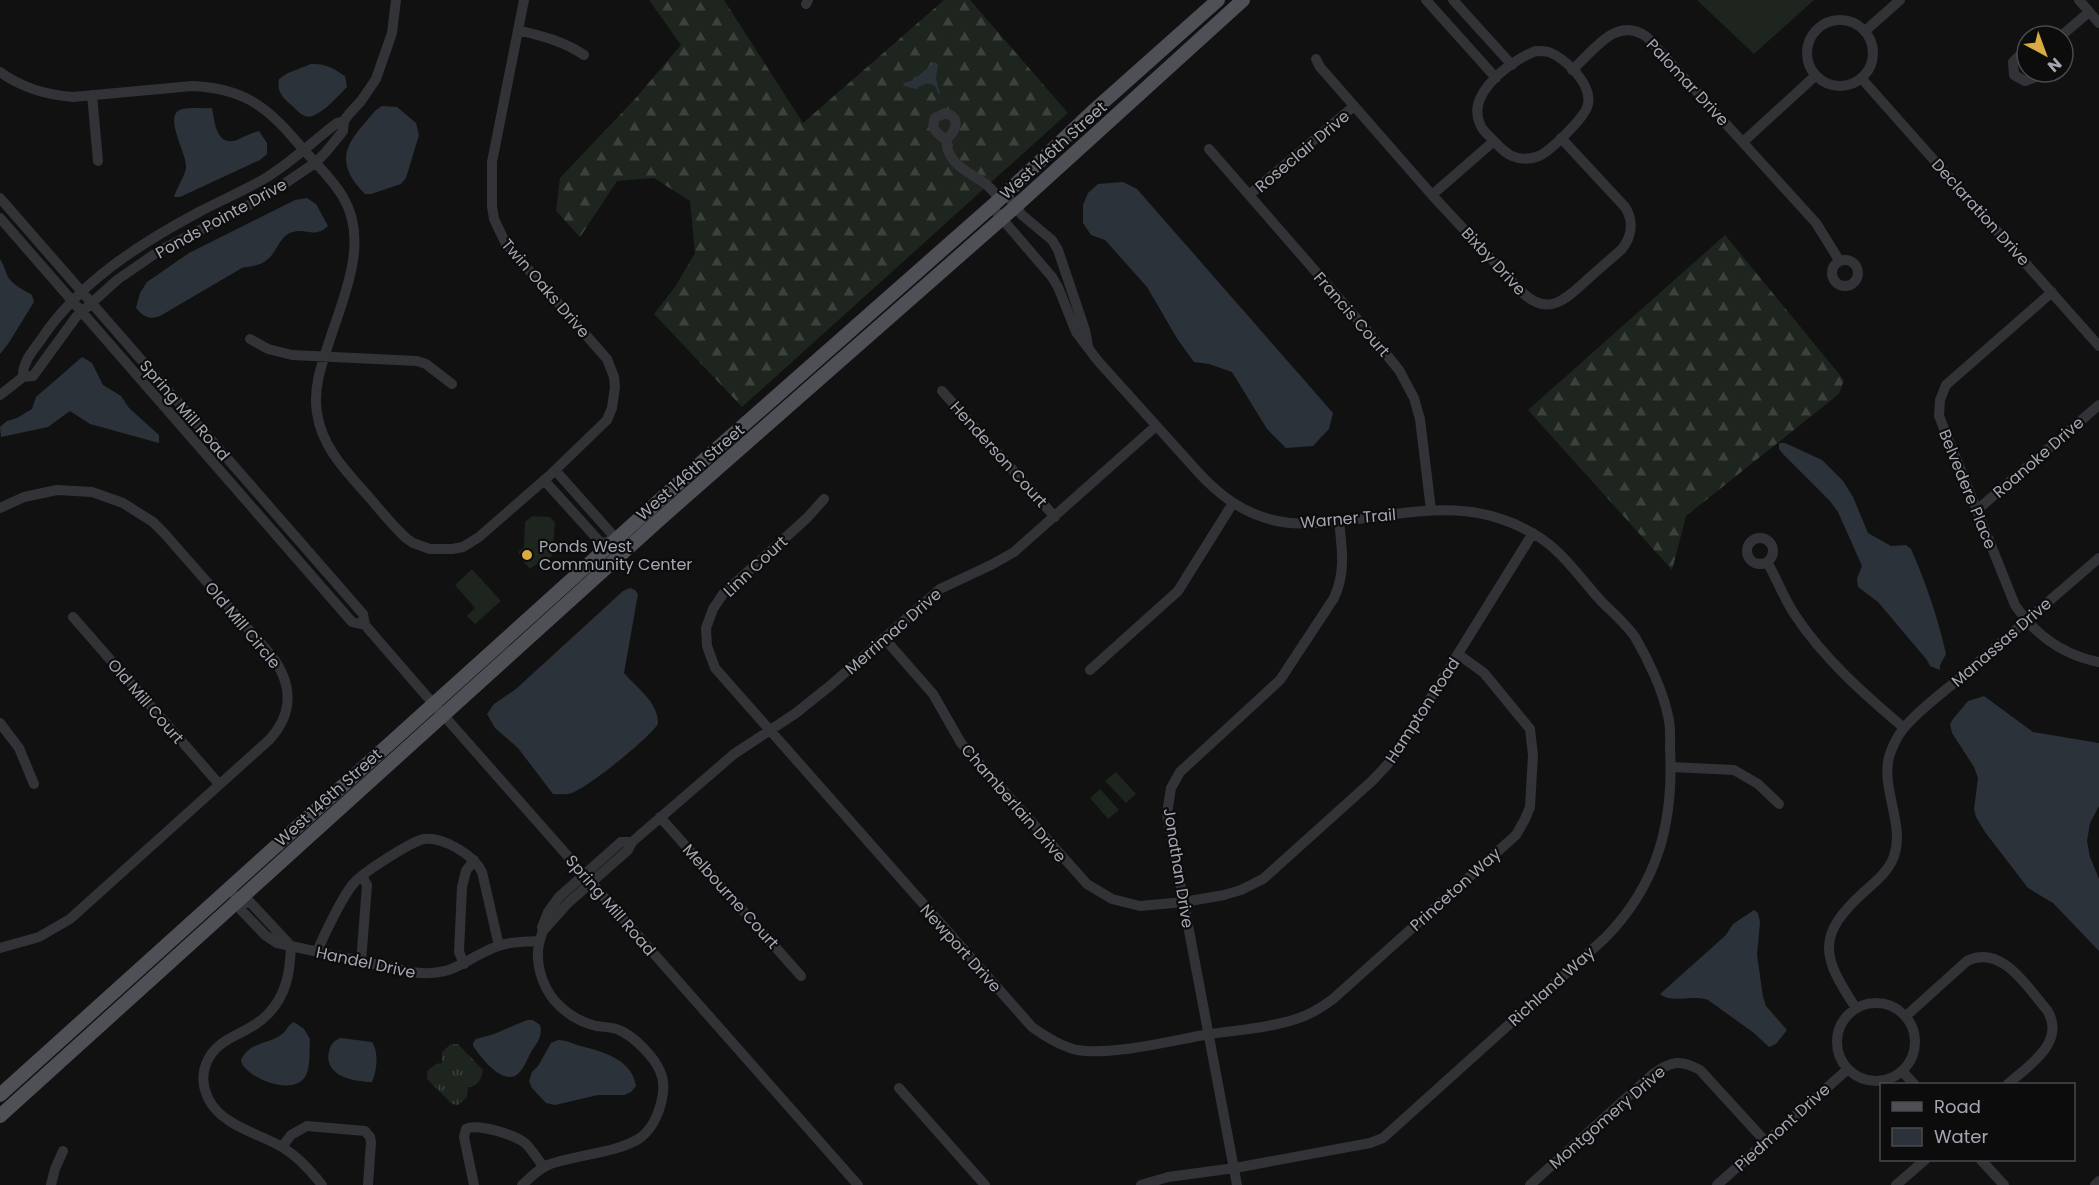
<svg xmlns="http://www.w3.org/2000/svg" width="2099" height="1185" font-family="Poppins,sans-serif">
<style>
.grass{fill:#1e241e}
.forest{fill:url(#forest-firs)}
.park{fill:url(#park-tufts)}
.water{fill:#2c3239}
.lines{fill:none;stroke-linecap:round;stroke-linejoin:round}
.minor{stroke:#323336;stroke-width:10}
.major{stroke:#4f5055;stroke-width:14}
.poi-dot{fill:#d9ab41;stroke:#0c0c0d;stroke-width:2}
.labels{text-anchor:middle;stroke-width:4.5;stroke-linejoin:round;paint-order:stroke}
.street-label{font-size:16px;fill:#a4a7b1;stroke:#0c0c0d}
.poi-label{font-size:16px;fill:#a4a7b1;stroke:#0c0c0d;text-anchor:start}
</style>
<defs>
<pattern id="forest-firs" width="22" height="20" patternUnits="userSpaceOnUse" patternTransform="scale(1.5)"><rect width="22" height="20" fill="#1e241e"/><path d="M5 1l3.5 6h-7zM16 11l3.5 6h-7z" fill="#3c413c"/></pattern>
<pattern id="park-tufts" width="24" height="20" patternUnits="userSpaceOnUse" patternTransform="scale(1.5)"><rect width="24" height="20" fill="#1e241e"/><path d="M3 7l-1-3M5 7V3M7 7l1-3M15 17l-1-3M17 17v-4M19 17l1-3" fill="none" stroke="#3c413c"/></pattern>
</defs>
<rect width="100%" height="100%" fill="#111112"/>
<path class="grass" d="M 1697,0 L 1814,0 L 1754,54 Z
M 532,516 L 550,517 L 555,523 L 552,556 C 545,563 537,562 530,569 L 521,559 L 522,558 L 518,552 L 524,547 L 525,522 Z
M 472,569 L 501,601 L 475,624 L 467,616 L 475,608 L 455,585 Z
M 1116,772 L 1136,794 L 1126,803 L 1105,781 Z
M 1100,789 L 1119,810 L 1108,819 L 1090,798 Z"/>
<path class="forest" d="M 649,0 L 724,0 L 803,123 L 944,0 L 970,0 L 1068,113 L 742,407 L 654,314 L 675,287 L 695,253 L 690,201 L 654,178 L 617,181 L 580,237 L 556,211 L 560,178 L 635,99 L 681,45 Z
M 1725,235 L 1844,380 L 1839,394 L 1686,516 L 1672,570 L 1528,410 Z"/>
<path class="park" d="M 451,1044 L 458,1044 L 483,1070 C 481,1080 478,1086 468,1087 L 467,1097 L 458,1105 L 452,1104 L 427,1079 L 427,1071 L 436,1064 L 442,1063 L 442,1052 Z"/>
<path class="water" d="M 935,62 L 938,65 L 936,78 L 940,94 L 938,93 L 936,87 C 928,81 923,84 916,89 L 903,86 L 904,83 L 913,80 Z
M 311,64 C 327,64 331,67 345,76 L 347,87 C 339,95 317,121 305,116 C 299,114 294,107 290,104 C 281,96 277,91 279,79 L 288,73 Z
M 382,106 L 397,107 L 416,123 L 419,135 L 406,178 L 401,184 L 371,194 L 365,194 C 329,158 351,139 376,110 Z
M 212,108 C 215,122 216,147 237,140 C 244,137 251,133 259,131 L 267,143 L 267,154 L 260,160 L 180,197 L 174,197 C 177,187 186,174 186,167 C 187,153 161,113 183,109 C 192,107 203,109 212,108 Z
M 1123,182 L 1137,189 L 1333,413 L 1329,429 L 1313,446 L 1286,448 L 1267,429 L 1232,372 L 1209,364 L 1194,362 L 1178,340 L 1147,287 L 1105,240 L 1091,235 L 1083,223 L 1083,205 L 1088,193 L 1098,184 Z
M 307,198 L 316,204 L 328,226 C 314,239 307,228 293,232 C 280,235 277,252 268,259 C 261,266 251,266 242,268 L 160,316 C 149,320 144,317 136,308 L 140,293 L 147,282 L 189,253 L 295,200 Z
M 0,259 C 4,265 5,271 8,277 C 13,285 24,290 32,295 L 34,302 L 8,344 L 0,354 Z
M 82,357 L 92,363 L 103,385 L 121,396 L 129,408 L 159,435 L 159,443 L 90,424 L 70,411 L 48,427 L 1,437 L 0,427 L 7,421 L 17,418 L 32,409 L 36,397 Z
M 1779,443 L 1785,443 L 1822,460 L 1843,481 L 1853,497 L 1868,533 L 1891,546 L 1906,545 L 1911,549 C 1926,583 1938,618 1946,654 L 1940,665 L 1940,670 L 1930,666 L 1927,660 L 1878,602 L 1858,587 L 1857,578 L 1862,566 L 1838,512 L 1830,501 L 1783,454 L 1779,449 Z
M 630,588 L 635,590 L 638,594 L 624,673 C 637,688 659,703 658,724 C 646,741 591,785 572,793 C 567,795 559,794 553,794 L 518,748 L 495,728 L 487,714 L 494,704 L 516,689 L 623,591 Z
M 1984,696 L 2033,732 L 2099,743 L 2099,806 L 2090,823 L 2087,841 L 2090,857 L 2099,879 L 2099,951 L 2053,903 L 2028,888 L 1985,832 L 1976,817 L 1974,809 L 1978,778 L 1974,767 L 1952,733 L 1950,724 L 1953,719 L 1968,701 Z
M 1754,910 L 1758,913 L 1760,922 L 1757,955 L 1763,997 L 1766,1006 L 1787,1030 L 1776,1044 L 1769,1047 L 1754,1033 L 1708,1000 C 1694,994 1671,1004 1660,994 L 1726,935 L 1733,924 Z
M 527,1020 L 533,1020 L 540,1025 C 543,1036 537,1043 531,1052 C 527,1059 523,1072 515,1076 C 499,1082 481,1057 473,1046 L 473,1043 L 476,1039 L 494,1034 Z
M 294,1022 L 304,1029 L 310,1039 C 309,1050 311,1068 305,1077 C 291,1098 242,1075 241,1060 C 249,1042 266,1045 281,1035 C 287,1031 287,1025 294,1022 Z
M 341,1038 L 372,1042 C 379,1052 377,1071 372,1082 C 354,1082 323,1076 329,1051 C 331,1044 334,1040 341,1038 Z
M 558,1040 C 566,1040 573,1044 581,1046 C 603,1052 632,1059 636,1086 L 631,1092 L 624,1095 L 598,1095 L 555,1105 L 546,1103 L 532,1088 L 529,1081 L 532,1072 L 538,1066 L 551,1043 Z"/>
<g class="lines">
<path class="minor" d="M 1426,0 L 1496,78
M 1453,0 L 1512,65
M 2079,0 L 2099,23
M 806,4 L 808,0
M1807 53a33 33 0 1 1 66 0a33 33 0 1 1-66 0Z
M 518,30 C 542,36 563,41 584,55
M 1865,31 L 1900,0
M 2061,36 L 2089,12
M 1536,51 C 1540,51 1545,51 1549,52 C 1566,59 1592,84 1588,104 C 1586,117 1550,151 1539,156 C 1529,160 1521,160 1512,156 C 1503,152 1498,145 1491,138 C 1487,134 1482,130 1480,124 C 1466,94 1511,60 1536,51 Z
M 2027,55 L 2019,56 L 2013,62 L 2014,75 L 2025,81 L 2033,78 L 2037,72
M 1316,59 L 1320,67 L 1432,195 L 1524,294 C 1550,318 1569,296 1589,278 C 1600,268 1611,259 1622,249 C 1632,236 1634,221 1625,207 L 1561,138
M 1572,70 C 1594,51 1616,15 1647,37 L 1816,223 L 1839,260
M 0,72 C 22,88 46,95 73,97 L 192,86 C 241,88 266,105 296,141 C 312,160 331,177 343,197 C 370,242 343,298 329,342 C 321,366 313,389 317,413 C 322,448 347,472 369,497 C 381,511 392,525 406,538 L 413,543 L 430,549 L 452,549 L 463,547 L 479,537 L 549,476 L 607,420 L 612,408 L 615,387 L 614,377 L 607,359 L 506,244 L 494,219 L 492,206 L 492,162 L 524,0
M 1862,79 L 2099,346
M 92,95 L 98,161
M 945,113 C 962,118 956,131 946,140 C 938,134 930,129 935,118 Z
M 946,140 C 947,163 966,171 983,182 C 989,186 995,193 1000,199
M 1743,142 L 1815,76
M 1209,149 L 1364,327 L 1399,370 L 1414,398 L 1420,419 L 1431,510
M 1006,194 L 1022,215 L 1052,240 L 1058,250 L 1085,330 L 1088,346
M 1249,195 L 1354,106
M 1432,195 L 1494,141
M 0,198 L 363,614 L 365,625 L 423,692 L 858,1185
M 992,207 L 1052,277 L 1058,287 L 1076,332 L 1098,361 L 1198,472 C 1220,496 1244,514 1277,521 C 1295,525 1313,523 1331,522 C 1404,516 1465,493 1534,534 C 1561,549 1580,578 1601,601 C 1612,612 1626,624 1635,637 C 1648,659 1663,691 1668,716 C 1671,726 1670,737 1670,748 C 1674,822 1658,884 1605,938 L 1383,1138 L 1370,1143 L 1235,1168 L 1168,1177 L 1141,1185
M 0,218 L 352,622 L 365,625
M1832 273a13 13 0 1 1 26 0a13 13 0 1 1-26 0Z
M 2052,292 L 1946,385 L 1940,400 L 1939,416 L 2015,605 C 2036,636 2063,655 2099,662
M 250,339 L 268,349 L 292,355 L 417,361 L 426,364 L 452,384
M 23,377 C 22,363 32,352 40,341 C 78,283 139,244 199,212 C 220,201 243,191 264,179 C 291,163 313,141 337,123 L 344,121
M 942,391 L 1055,517
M 0,395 L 23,377 L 33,376 L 76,317 L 117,280 L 159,251 L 255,202 L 284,184 L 315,163 L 325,153 L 343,131 L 344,121 L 349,114 L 361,101 L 376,79 L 392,33 L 396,0
M 555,470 L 611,533 L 612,543
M 544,480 L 600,542 L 612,543
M 824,499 L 807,518 L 723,594 L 713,609 L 706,628 L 707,646 L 715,668 L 1032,1027 C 1046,1037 1060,1046 1077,1050 C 1112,1056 1173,1040 1210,1034 C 1238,1030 1269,1028 1296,1019 C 1310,1015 1321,1008 1333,999 L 1516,835 L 1525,819 L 1530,807 L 1533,755 L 1530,729 L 1484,673 L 1458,654
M 0,508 L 24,497 L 57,490 L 92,492 L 123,503 L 153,522 L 164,533 L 271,655 C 293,684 294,713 269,740 L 70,919 L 39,937 L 0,948
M 1977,510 L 2099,405
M1747 551a13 13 0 1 1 26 0a13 13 0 1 1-26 0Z
M 1767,562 C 1777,579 1784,599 1795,615 C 1824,659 1864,694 1904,728
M 73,617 L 219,784
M 884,638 L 933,694 L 961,743 L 1087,884 L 1112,899 L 1140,906 L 1184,902 L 1224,895 L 1241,890 L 1263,879 L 1372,781 L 1388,764 L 1405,739 L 1533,533
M 1090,670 L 1178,591 L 1233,503
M 0,723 L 19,748 L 34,784
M 1671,767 L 1734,770 L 1758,784 L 1779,804
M 660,817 L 801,976
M 235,896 L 242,903 L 241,910 L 265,935 L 277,943 L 411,972 C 455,978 461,960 498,946 C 511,941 526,942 540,941
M 242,903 L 250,902 L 290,945
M 543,931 L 568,903 L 628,850 L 632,842 L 734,754 L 796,713 L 831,685 L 940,589 L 993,564 L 1014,552 L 1156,426
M 291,946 C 290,972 287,994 268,1014 C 249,1035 217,1035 206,1064 C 201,1077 203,1088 209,1100 C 223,1126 258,1133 282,1147 C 297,1156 311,1171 322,1185
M 317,952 C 323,937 343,895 354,883 C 362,873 412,841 424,839 C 443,837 473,854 482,872 L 499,946
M 361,962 L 367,885 L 362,876
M 464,964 L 459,952 L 462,887 L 466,871 L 474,860
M1837 1042a39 39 0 1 1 78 0a39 39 0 1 1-78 0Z
M 1856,1008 C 1821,956 1816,935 1865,891 C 1876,881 1889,871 1894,856 C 1905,824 1881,790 1889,757 C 1892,747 1897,737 1903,729 C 1921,707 1947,690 1968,671 C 2012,633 2055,596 2099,558
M 1906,1016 L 1967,961 C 2002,944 2027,987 2047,1010 C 2067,1042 2028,1066 2008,1084
M 1902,1071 L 1914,1084
M 899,1088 L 985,1185
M 282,1147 L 291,1135 L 307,1126 L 365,1131 L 370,1137 L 371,1142 L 368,1185
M 1981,1160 L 2004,1185
M 51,1185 L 55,1169 L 63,1151
M 474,1185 L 464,1137 L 466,1129 C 478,1123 516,1135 526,1144 C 533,1151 538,1160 544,1167
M 522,1185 C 530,1178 538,1169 548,1165 C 573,1155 618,1153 640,1138 C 652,1129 659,1113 662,1099 C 664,1090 664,1080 660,1071 C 654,1057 634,1036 619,1030 C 612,1027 604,1027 596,1026 C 580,1022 565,1013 554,1000 C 542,985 535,963 539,944 C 540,937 544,933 542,927 L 548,912 L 559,897 L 621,842 L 632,842
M 1237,1185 L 1167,814 L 1171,788 L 1180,772 L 1280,680 L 1334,598 C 1346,572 1342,549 1339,521
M 1530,1185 L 1653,1074 C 1671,1061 1681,1059 1700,1070 L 1765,1141
M 1717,1185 L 1848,1069
M 1896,1185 L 1925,1160
M 2095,1185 L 2099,1181"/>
<path class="major" d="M 0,1095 L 713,452 L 1000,199 L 1091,113 L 1218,0
M 0,1116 L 659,520 L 1015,207 L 1243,0"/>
</g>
<circle class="poi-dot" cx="527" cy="555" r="6"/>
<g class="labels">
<g class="street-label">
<text transform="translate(1688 82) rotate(47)" y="6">Palomar Drive</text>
<text transform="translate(1053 150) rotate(-42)" y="6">West 146th Street</text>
<text transform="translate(1302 151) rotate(-40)" y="6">Roseclair Drive</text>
<text transform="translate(1981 212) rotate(48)" y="6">Declaration Drive</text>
<text transform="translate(221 218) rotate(-29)" y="6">Ponds Pointe Drive</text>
<text transform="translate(1494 261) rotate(47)" y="6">Bixby Drive</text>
<text transform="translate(546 288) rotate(49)" y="6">Twin Oaks Drive</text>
<text transform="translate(1352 314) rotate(49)" y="6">Francis Court</text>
<text transform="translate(185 410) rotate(49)" y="6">Spring Mill Road</text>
<text transform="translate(999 454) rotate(48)" y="6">Henderson Court</text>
<text transform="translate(2038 457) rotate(-41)" y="6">Roanoke Drive</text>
<text transform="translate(690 472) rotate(-41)" y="6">West 146th Street</text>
<text transform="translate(1968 489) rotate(68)" y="6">Belvedere Place</text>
<text transform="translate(1348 518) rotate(-5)" y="6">Warner Trail</text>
<text transform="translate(755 566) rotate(-43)" y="6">Linn Court</text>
<text transform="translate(243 625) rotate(50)" y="6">Old Mill Circle</text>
<text transform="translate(893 631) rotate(-41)" y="6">Merrimac Drive</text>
<text transform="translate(2001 642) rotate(-41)" y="6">Manassas Drive</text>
<text transform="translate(146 701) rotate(49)" y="6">Old Mill Court</text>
<text transform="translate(1422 710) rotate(-57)" y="6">Hampton Road</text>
<text transform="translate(328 797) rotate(-42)" y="6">West 146th Street</text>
<text transform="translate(1014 803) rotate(49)" y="6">Chamberlain Drive</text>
<text transform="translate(1179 868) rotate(81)" y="6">Jonathan Drive</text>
<text transform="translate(1455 889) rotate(-42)" y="6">Princeton Way</text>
<text transform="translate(731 896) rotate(48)" y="6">Melbourne Court</text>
<text transform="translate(611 905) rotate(49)" y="6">Spring Mill Road</text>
<text transform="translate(961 948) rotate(48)" y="6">Newport Drive</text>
<text transform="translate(366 962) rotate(12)" y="6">Handel Drive</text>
<text transform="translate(1551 986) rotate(-42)" y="6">Richland Way</text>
<text transform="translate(1607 1117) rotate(-41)" y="6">Montgomery Drive</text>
<text transform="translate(1782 1127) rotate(-42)" y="6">Piedmont Drive</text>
</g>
<g class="poi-label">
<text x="539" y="552">Ponds West<tspan x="539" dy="18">Community Center</tspan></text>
</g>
</g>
<rect x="1880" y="1083" width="195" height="78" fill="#0c0c0d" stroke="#494a4f" stroke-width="1.5"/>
<rect x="1892" y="1102" width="30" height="9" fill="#4f5055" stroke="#494a4f" stroke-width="1.5"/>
<text x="1934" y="1113" font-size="18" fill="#a4a7b1">Road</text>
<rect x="1892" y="1128" width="30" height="18" fill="#2c3239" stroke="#494a4f" stroke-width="1.5"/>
<text x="1934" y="1143" font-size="18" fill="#a4a7b1">Water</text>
<g transform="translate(2045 54) rotate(139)"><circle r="28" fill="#0c0c0d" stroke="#494a4f" stroke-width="1.5"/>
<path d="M0-4.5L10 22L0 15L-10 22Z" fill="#d9ab41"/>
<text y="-9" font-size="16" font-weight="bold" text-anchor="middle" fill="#a4a7b1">N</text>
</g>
</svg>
